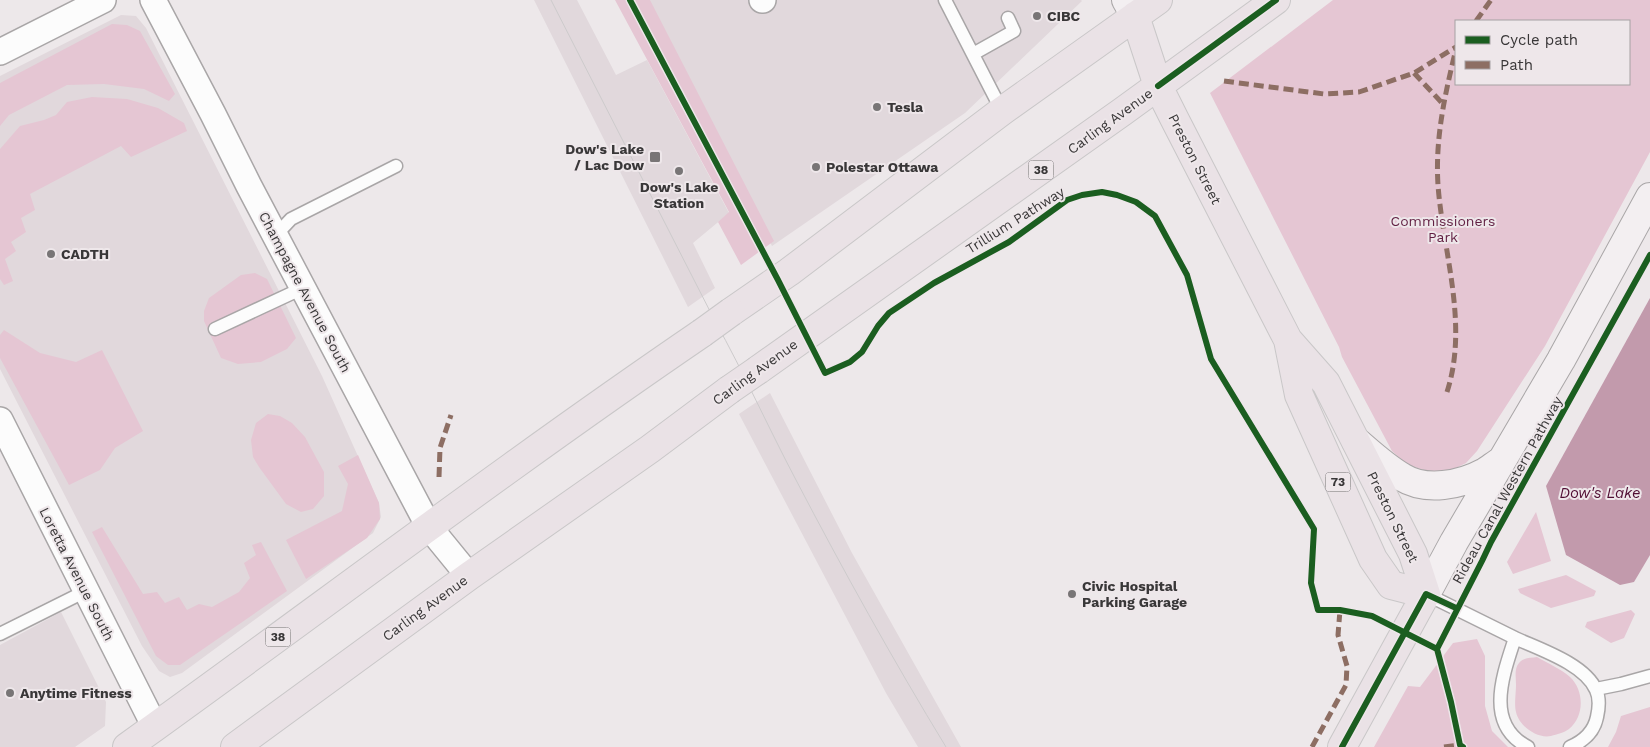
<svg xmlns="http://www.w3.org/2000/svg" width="1650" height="747" font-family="'Work Sans',sans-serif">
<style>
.built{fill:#e1d8dc}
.green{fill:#e5c6d3;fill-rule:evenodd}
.water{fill:#c29aac}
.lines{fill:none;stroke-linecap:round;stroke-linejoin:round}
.service-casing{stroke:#a9a6a7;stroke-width:15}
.minor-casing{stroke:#a9a6a7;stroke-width:28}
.secondary-casing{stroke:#a9a6a7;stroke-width:30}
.primary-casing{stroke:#c9c7c8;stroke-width:30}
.service{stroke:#fcfcfc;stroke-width:12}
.minor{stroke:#fcfcfc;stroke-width:25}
.secondary{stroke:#f3eff1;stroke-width:28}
.primary{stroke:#eae2e6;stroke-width:28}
.tram{stroke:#cdcbcc;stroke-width:1}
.primary-bridge-casing{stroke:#c9c7c8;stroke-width:30;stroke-linecap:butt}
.primary-bridge{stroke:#eae2e6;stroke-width:28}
.quiet{stroke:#8d6e63;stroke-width:5;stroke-dasharray:10 5;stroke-linecap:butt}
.cycleway-casing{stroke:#eee7ea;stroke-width:9}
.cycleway{stroke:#1b5e20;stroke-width:6}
.poi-dot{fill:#787576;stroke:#eee7ea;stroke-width:2}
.labels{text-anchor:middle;stroke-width:4;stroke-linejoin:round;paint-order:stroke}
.shield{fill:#eee7ea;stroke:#6f6c6d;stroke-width:1}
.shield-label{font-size:12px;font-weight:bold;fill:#393738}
.poi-label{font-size:14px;font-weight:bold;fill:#393738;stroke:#eee7ea;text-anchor:start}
.street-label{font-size:14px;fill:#393738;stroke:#eee7ea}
.park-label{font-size:14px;fill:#611f42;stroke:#eee7ea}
.water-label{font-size:15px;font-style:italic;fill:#500d33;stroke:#eee7ea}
</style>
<rect width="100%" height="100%" fill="#ede8ea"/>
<path class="built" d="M 534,0 L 577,0 L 616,75 L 647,60 L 729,213 L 693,243 L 715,288 L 688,307 Z
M 643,0 L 1081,0 L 1082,1 L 965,113 L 772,246 Z
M 121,15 L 136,16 L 146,28 L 322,376 L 379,503 L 381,517 L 373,533 L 182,673 L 170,677 L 159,671 L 142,646 L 0,369 L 0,76 Z
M 770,393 L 852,553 L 961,747 L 918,747 L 886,693 L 739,414 Z
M 61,612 L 106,702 L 105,726 L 75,747 L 0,747 L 0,645 Z"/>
<path class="green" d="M 615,0 L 650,0 L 774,241 L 741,265 L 718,222 L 729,212 Z
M 1333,0 L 1650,0 L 1650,152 L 1545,346 L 1477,451 L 1466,463 L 1450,471 L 1432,473 L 1406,464 L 1392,451 L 1342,357 L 1339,347 L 1210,93 ZM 1456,21 L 1629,21 L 1629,84 L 1456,84 Z
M 112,24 L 127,25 L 140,31 L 175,94 L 169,101 L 144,89 L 104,84 L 67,85 L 9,115 L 0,126 L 0,83 Z
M 92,97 L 127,99 L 158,108 L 184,123 L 187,131 L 131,157 L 121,146 L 30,194 L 35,210 L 21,218 L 26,232 L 11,242 L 16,251 L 5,259 L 13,281 L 4,285 L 0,279 L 0,149 L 20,126 L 44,120 L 56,115 L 67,102 Z
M 255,273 L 267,279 L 296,338 L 287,349 L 261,362 L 238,364 L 221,358 L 204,321 L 204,311 L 209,298 L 241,275 Z
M 4,330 L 40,353 L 76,362 L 102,350 L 143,431 L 115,448 L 100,470 L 69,485 L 0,358 L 0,335 Z
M 268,414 L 280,416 L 292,423 L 305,437 L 324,472 L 324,496 L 313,509 L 301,512 L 286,504 L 259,467 L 253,457 L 251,440 L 256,423 Z
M 358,455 L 379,503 L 380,519 L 367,538 L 306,579 L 286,540 L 342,511 L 348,484 L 338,466 Z
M 1536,512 L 1551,561 L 1513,574 L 1507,562 Z
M 102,527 L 143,594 L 157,592 L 165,603 L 179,597 L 187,610 L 199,604 L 212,607 L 239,592 L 250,578 L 244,563 L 256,555 L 252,545 L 261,542 L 287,591 L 180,665 L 168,665 L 156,656 L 92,532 Z
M 1566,575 L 1596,591 L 1594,596 L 1551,608 L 1520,593 L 1518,589 Z
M 1631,610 L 1635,614 L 1624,638 L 1611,643 L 1585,627 L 1587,622 Z
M 1477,639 L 1485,656 L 1485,706 L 1492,731 L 1508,747 L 1374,747 L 1408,686 L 1420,687 L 1453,643 Z
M 1537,657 C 1547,663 1561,669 1570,677 C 1584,690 1585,716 1569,729 C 1564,733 1557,734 1551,736 C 1537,739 1519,726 1516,712 C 1514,704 1516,693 1516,685 C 1516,677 1514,669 1519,663 C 1524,657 1530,658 1537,657 Z
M 1650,707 L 1650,747 L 1608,747 L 1616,732 L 1621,716 Z"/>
<path class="water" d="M 1650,298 L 1650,555 L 1634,582 L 1620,585 L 1566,555 L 1546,486 Z"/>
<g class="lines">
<defs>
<path id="service" d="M 945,0 L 1002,111
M 973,54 L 1014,31 L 1008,18
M 275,236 L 291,219 L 396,166
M 215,329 L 303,288
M 1426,594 L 1515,638
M 0,634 L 86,591
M 1596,689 L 1621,684 L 1650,676
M 1528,747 C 1484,724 1503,675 1515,638 C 1539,649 1585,664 1596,690 C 1600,698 1599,708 1597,717 C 1594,732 1584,741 1570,747"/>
<path id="minor" d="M 153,0 L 213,114 L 249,186 L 429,527 L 469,576
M 762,0 L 763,0
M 0,52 L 103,0
M 0,420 L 155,727"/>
<path id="secondary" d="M 1126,0 L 1135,16
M 1356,441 C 1371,454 1385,467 1402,477 C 1426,492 1461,485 1485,472 C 1490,469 1496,464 1501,461
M 1426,594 L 1454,542 L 1561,360 L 1650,197"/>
<path id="primary" d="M 1135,16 L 1158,86 L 1174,118 L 1288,340 L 1326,383 L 1413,554 L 1426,594
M 731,312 L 789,272 L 1002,111 L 1158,0
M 1288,340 L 1299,395 L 1373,559 L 1391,585 L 1426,594
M 758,370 L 1122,112 L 1276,0
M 127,747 C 319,609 507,466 702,333
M 235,747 L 469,576 L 650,449 L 729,390
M 1342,747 L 1426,594"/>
</defs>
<use href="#service" class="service-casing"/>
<use href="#minor" class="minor-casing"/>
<use href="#secondary" class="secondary-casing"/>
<use href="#primary" class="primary-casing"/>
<use href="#service" class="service"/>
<use href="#minor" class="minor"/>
<use href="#secondary" class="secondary"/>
<use href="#primary" class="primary"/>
<path class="tram" d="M 551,0 L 715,321 C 744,373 768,427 796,480 C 843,570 893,660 946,747"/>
<defs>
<path id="primary-bridge" d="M 702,333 L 731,312
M 729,390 L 758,370"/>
</defs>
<use href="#primary-bridge" class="primary-bridge-casing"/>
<use href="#primary-bridge" class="primary-bridge"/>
<path class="quiet" d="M 1476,21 L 1491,0
M 1414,73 L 1443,104
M 1224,81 L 1324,94 L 1359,92 L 1414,73 L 1456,47
M 1447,392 C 1469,324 1443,253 1438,185 C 1435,138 1445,94 1456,49
M 439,477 L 440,448 L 451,415
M 1312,747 L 1346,685 L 1347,666 L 1338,635 L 1340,610
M 1444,747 L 1460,745"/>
<defs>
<path id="cycleway" d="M 630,0 L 778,280 L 825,373 L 850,362 L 862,352 L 878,326 L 889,313 L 934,283 L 1009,242 L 1067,200 L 1082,195 L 1102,192 L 1117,195 L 1136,202 L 1155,216 L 1187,275 L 1211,359 L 1314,529 L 1311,583 L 1318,610 L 1340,610 L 1372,616 L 1437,649
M 1158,86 L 1276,0
M 1342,747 L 1426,594 L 1456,608
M 1463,747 L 1460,745 L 1451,702 L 1437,649 L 1482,561 L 1491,542 L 1650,255"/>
</defs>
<use href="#cycleway" class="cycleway-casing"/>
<use href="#cycleway" class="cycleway"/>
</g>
<g class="poi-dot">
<circle cx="1037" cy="16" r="5"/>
<circle cx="877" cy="107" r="5"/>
<rect x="649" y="151" width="12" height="12" rx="2.5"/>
<circle cx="816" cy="167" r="5"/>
<circle cx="679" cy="171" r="5"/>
<circle cx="51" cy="254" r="5"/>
<circle cx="1072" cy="594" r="5"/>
<circle cx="10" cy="693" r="5"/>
</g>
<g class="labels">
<g class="shield">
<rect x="1028.5" y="160.5" width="25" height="19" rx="4"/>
<rect x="1325.5" y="472.5" width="25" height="19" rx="4"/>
<rect x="265.5" y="627.5" width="25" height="19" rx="4"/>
</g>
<g class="shield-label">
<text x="1041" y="174">38</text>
<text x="1338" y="486">73</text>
<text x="278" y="641">38</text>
</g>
<g class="poi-label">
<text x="1047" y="21">CIBC</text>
<text x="887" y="112">Tesla</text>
<text x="644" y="154" text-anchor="end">Dow's Lake<tspan x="644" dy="16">/ Lac Dow</tspan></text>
<text x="826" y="172">Polestar Ottawa</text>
<text x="679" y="192" text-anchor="middle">Dow's Lake<tspan x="679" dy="16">Station</tspan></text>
<text x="61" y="259">CADTH</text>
<text x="1082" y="591">Civic Hospital<tspan x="1082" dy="16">Parking Garage</tspan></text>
<text x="20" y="698">Anytime Fitness</text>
</g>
<g class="street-label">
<text transform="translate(1110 121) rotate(-36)" y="5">Carling Avenue</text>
<text transform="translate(1195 159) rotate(63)" y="5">Preston Street</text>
<text transform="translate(1015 220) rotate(-32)" y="5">Trillium Pathway</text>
<text transform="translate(305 292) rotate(62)" y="5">Champagne Avenue South</text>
<text transform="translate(755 372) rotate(-36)" y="5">Carling Avenue</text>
<text transform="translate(1507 490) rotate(-61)" y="5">Rideau Canal Western Pathway</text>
<text transform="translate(1393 517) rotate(64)" y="5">Preston Street</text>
<text transform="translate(77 574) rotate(63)" y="5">Loretta Avenue South</text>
<text transform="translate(425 608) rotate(-36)" y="5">Carling Avenue</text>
</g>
<g class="park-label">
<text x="1443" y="226">Commissioners<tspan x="1443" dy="16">Park</tspan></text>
</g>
<g class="water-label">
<text x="1600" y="498">Dow's Lake</text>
</g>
</g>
<rect x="1455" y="20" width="175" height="65" fill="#eee7ea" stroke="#a6a1a3"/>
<rect x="1465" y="36" width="25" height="8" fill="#1b5e20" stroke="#a6a1a3"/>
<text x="1500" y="45" font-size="15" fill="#393738">Cycle path</text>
<rect x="1465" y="61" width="25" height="8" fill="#8d6e63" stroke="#a6a1a3"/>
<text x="1500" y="70" font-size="15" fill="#393738">Path</text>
</svg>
